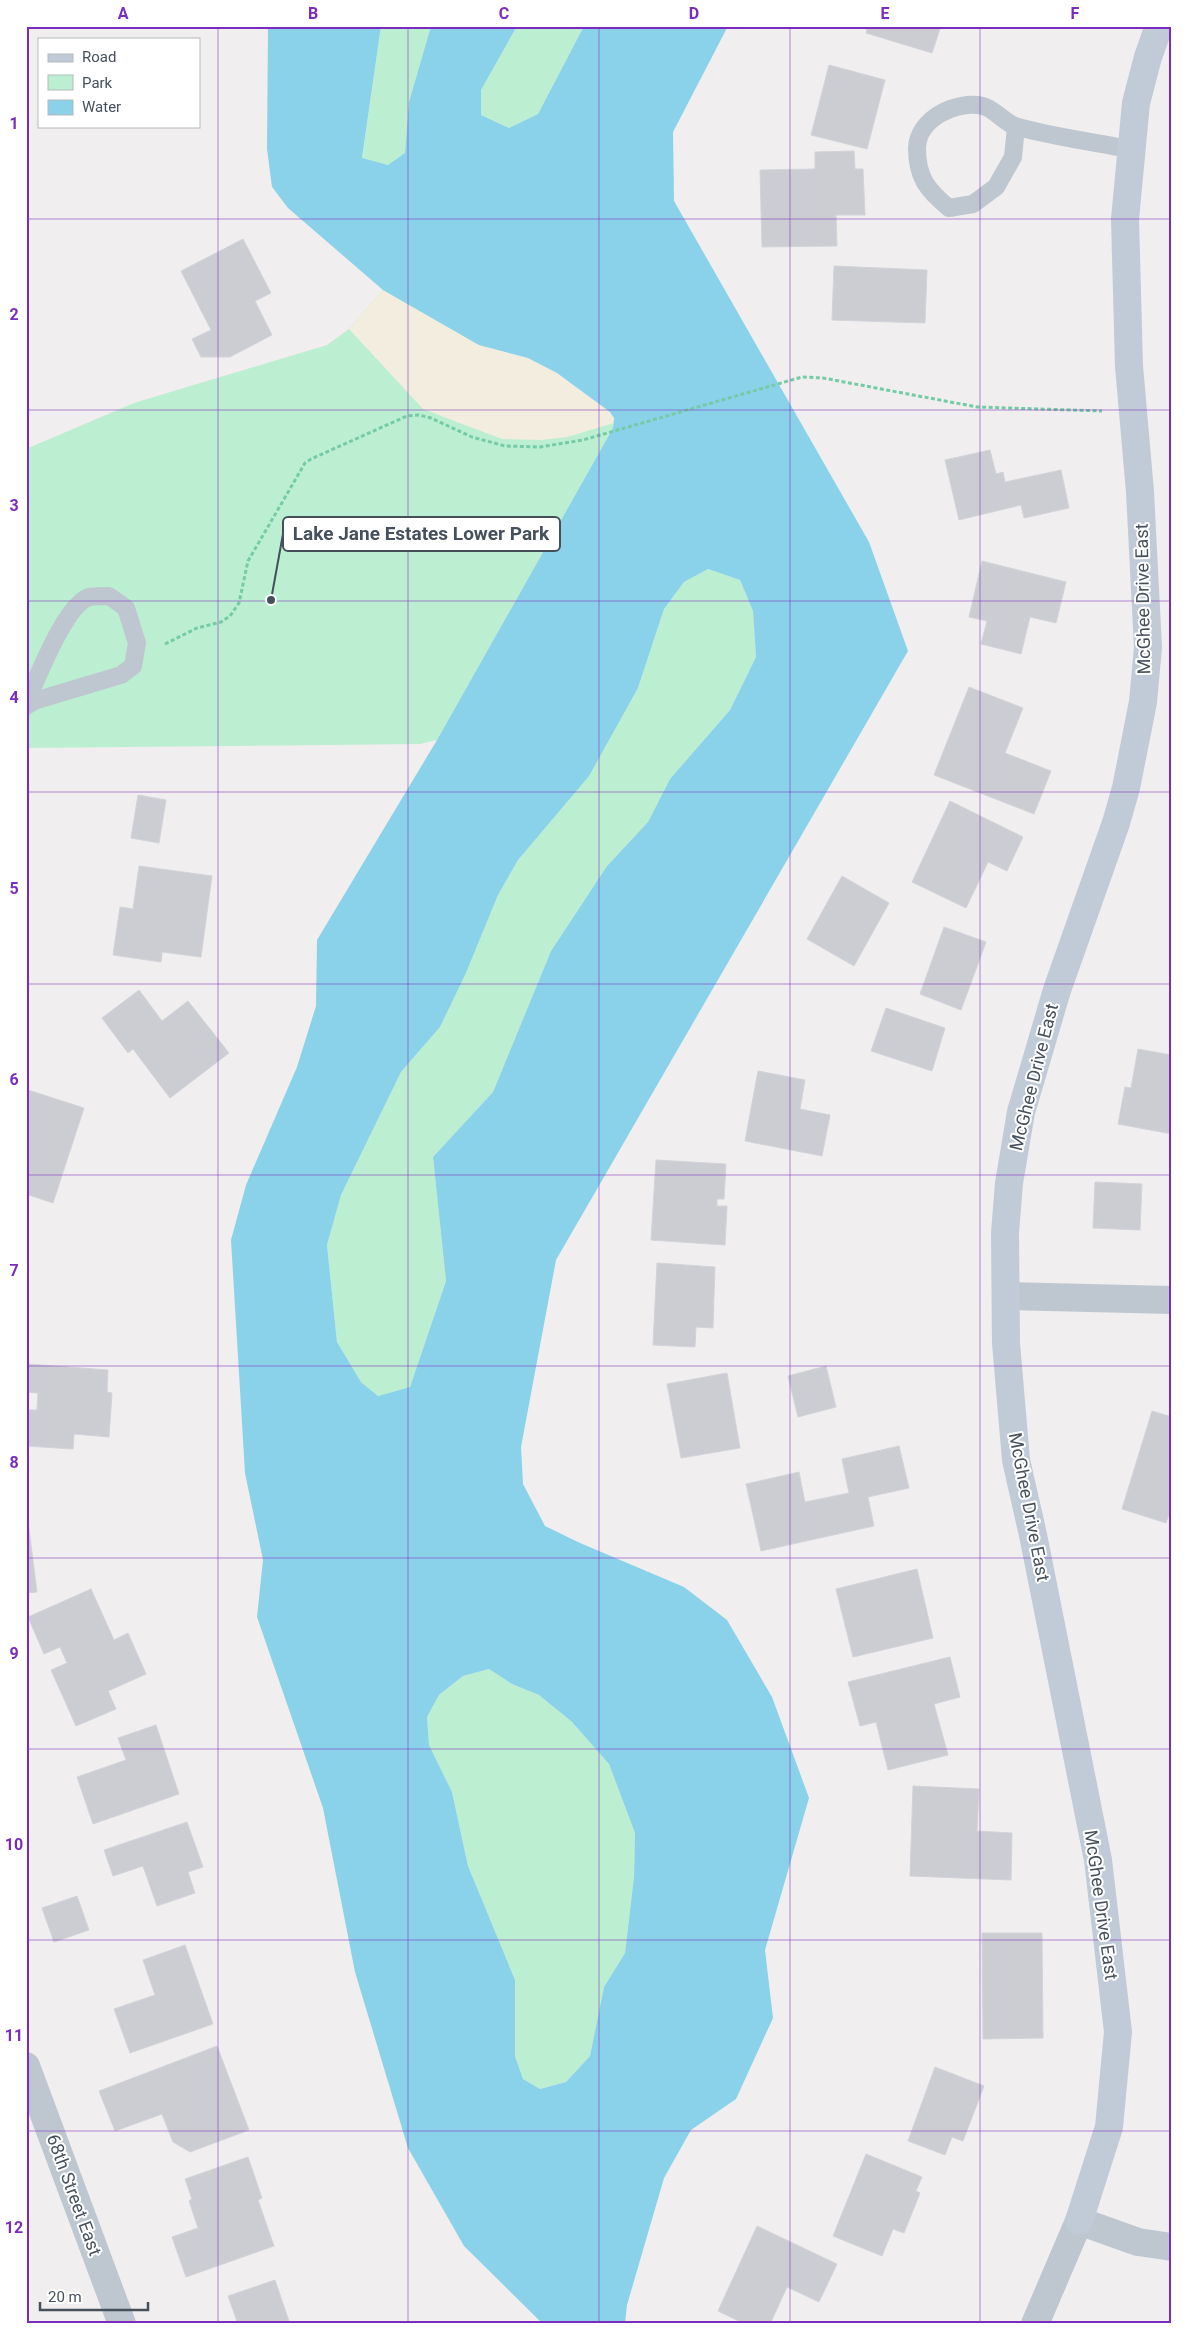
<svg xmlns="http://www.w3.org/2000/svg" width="1198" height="2350" font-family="Roboto,sans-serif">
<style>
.green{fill:#bceed2}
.sand{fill:#f2edde}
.water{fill:#8ad2ea;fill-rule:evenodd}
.building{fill:#cbcdd3;stroke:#d2d4d9}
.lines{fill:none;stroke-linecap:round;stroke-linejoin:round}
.path{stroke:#75cba5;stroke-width:3;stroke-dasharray:4 2.5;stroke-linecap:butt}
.lane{stroke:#bec7d0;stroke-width:18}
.street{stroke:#bec7d0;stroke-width:28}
.secondary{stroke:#c1cad7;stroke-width:28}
.grid{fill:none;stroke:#7b2cbf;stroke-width:1;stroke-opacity:0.55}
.labels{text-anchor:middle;stroke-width:4;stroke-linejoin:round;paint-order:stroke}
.street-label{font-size:18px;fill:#46505b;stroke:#fff}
.leader{fill:none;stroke:#46505b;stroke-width:2}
.callout-dot{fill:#46505b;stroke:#fff;stroke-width:2}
.callout{fill:#fff;stroke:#46505b;stroke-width:2}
.callout-label{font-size:19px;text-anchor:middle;font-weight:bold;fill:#46505b}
.neatline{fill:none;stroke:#7b2cbf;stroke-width:2}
.grid-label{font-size:16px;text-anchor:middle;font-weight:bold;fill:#7b2cbf}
</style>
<rect width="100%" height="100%" fill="#f0eeee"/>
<path class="green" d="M 381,26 L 431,26 L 409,102 L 405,154 L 389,165 L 362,159 Z
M 517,26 L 584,26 L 538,114 L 509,128 L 481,115 L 481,90 Z
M 383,290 L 614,417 L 613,428 L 437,740 L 420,744 L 26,748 L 26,449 L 134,403 L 327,345 L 349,329 Z
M 708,569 L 740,580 L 753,611 L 756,657 L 730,710 L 670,779 L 648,822 L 607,866 L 551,951 L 493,1092 L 433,1157 L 446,1281 L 410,1387 L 378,1396 L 361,1382 L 337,1342 L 327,1245 L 341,1195 L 401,1072 L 440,1027 L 466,973 L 498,895 L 518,860 L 589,775 L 638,688 L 664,609 L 684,582 Z
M 489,1669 L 512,1684 L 539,1695 L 572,1722 L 609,1764 L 635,1833 L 634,1877 L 625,1953 L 604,1987 L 590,2056 L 566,2082 L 540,2089 L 523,2079 L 515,2056 L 515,1980 L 468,1866 L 452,1792 L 429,1745 L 427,1717 L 439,1695 L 463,1676 Z"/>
<path class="sand" d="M 383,290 L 479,345 L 529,358 L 557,373 L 610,412 L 614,417 L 614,423 L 567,437 L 541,440 L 502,439 L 423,409 L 349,329 Z"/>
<path class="water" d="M 268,26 L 381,26 L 362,158 L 388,165 L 405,153 L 409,102 L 431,26 L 517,26 L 481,90 L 481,115 L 509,128 L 538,114 L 584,26 L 728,26 L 673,132 L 674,201 L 869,542 L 908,651 L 556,1260 L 521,1447 L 523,1484 L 545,1526 L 580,1543 L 684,1587 L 727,1620 L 772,1697 L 809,1798 L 765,1950 L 773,2018 L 736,2099 L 691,2130 L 664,2178 L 627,2305 L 625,2324 L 543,2324 L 464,2246 L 408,2148 L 355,1972 L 323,1808 L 257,1617 L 263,1560 L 245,1473 L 231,1240 L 246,1185 L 297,1067 L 316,1006 L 317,940 L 437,740 L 613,428 L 614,418 L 610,412 L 557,373 L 528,358 L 479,345 L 383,290 L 288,208 L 272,187 L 267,149 ZM 708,569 L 740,580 L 753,611 L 756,657 L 730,710 L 670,779 L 648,822 L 607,866 L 551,951 L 493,1092 L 433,1157 L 446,1281 L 410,1387 L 378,1396 L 361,1382 L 337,1342 L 327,1245 L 341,1195 L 401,1072 L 440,1027 L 466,973 L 498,895 L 518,860 L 589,776 L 638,688 L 664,609 L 684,582 ZM 489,1669 L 512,1684 L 539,1695 L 572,1722 L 609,1764 L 635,1833 L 634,1877 L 625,1953 L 604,1987 L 590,2056 L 566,2082 L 540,2089 L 523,2079 L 515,2056 L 515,1980 L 468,1866 L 452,1792 L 429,1745 L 427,1717 L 439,1695 L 463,1676 Z"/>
<path class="building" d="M 868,26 L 941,26 L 932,53 L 866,33 Z
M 829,65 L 885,80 L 867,149 L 811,135 Z
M 854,151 L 855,169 L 863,169 L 865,215 L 836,215 L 837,246 L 762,247 L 760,170 L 815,169 L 815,152 Z
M 243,239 L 271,293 L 255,301 L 272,335 L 230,357 L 201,357 L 192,339 L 211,330 L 181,271 Z
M 834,266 L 927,270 L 925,323 L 832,320 Z
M 990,450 L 996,474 L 1003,472 L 1005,482 L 1061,470 L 1069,508 L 1024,518 L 1021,505 L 959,520 L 945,460 Z
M 982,561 L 1066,582 L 1056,623 L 1030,617 L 1021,654 L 981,644 L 987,621 L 969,617 Z
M 969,687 L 1023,708 L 1005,753 L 1051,771 L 1034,814 L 934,775 Z
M 138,795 L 166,800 L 159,843 L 131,838 Z
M 950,801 L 1023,837 L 1007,871 L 988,862 L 966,908 L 912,882 Z
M 139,866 L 212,876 L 201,957 L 162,952 L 161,962 L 113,955 L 120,907 L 133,909 Z
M 842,876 L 889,903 L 854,966 L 807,939 Z
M 944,927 L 986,942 L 961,1010 L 920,994 Z
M 139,990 L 162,1021 L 188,1001 L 229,1053 L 170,1098 L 133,1049 L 128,1053 L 102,1018 Z
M 886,1008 L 945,1028 L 932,1071 L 871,1051 Z
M 1138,1049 L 1171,1055 L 1172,1050 L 1172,1134 L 1118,1124 L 1125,1087 L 1131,1088 Z
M 758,1071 L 805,1080 L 800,1109 L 830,1115 L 822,1156 L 745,1141 Z
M 28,1090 L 84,1108 L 53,1203 L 26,1194 L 26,1095 Z
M 656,1160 L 726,1164 L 724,1199 L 717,1199 L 717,1206 L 727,1206 L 725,1245 L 651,1240 Z
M 1095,1182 L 1142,1184 L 1140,1230 L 1093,1228 Z
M 657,1263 L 715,1267 L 713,1328 L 696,1327 L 695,1347 L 653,1345 Z
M 28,1364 L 108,1370 L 107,1392 L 112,1393 L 109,1437 L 74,1434 L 73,1449 L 26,1446 L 26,1410 L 37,1410 L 38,1393 L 26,1392 Z
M 826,1366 L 836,1407 L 798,1417 L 788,1376 Z
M 727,1373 L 740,1448 L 681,1458 L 667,1384 Z
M 1152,1411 L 1172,1417 L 1172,1506 L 1166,1523 L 1122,1509 Z
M 899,1446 L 909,1488 L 868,1497 L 874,1526 L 761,1551 L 746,1484 L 799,1472 L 805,1502 L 849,1493 L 842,1459 Z
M 26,1506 L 37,1592 L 26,1593 Z
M 917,1569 L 933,1638 L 853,1657 L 836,1589 Z
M 91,1589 L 114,1640 L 128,1633 L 146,1674 L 108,1691 L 116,1709 L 76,1726 L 51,1670 L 67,1663 L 60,1647 L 44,1654 L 28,1617 Z
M 950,1657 L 960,1697 L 934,1704 L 948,1755 L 888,1770 L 876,1722 L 860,1726 L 848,1682 Z
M 156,1725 L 179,1794 L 93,1824 L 77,1777 L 126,1760 L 118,1738 Z
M 913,1786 L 979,1789 L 977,1831 L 1012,1833 L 1011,1880 L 910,1876 Z
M 187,1822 L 203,1867 L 188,1872 L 195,1893 L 157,1906 L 143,1866 L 113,1876 L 104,1850 Z
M 77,1896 L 89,1930 L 54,1942 L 42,1908 Z
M 982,1933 L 1042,1933 L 1043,2038 L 983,2039 Z
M 185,1945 L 213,2024 L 130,2053 L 114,2009 L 155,1995 L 143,1960 Z
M 217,2046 L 249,2130 L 190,2152 L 173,2142 L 162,2114 L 115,2131 L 99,2091 Z
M 935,2067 L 984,2086 L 963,2141 L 952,2137 L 945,2155 L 908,2141 Z
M 866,2154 L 922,2177 L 916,2191 L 920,2193 L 904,2233 L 893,2229 L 882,2256 L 833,2236 Z
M 248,2157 L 262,2198 L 258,2200 L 274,2246 L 186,2277 L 172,2237 L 198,2228 L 189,2201 L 192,2199 L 185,2179 Z
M 757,2226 L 837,2264 L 819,2302 L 787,2287 L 770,2324 L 745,2324 L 718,2311 Z
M 275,2280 L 290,2324 L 238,2324 L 228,2296 Z"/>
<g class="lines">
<path class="path" d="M 165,644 L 197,628 L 221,622 L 230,616 L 239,603 L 248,561 L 305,463 L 311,459 L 407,416 L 419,415 L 431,418 L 472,437 L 505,446 L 540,447 L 583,440 L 802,377 L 823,378 L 977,407 L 1102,411"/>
<path class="lane" d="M 1016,127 L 1013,157 L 996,187 L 973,204 L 949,208 C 927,190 917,177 917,148 C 918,118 957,100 983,106 C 995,109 1005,124 1018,127 C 1054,137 1093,142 1130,149
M 26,702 C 38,678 64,606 89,597 C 95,596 103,596 109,596 L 126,608 L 137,643 L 133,666 L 121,675 L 34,701 L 26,706"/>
<path class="street" d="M 1006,1296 L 1172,1300
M 26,2066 L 122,2324
M 1035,2324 L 1079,2221 L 1138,2242 L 1172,2247"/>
<path class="secondary" d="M 1079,2221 L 1109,2127 L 1118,2032 L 1098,1860 L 1033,1535 L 1016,1460 L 1006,1343 L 1005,1233 L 1009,1183 L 1021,1112 L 1057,990 L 1116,823 L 1126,788 L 1143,702 L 1148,647 L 1140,492 L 1129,366 L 1125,219 L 1136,103 L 1148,57 L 1159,26"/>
</g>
<path class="grid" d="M 218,26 L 218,2324M 408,26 L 408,2324M 599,26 L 599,2324M 790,26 L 790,2324M 980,26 L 980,2324M 26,219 L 1172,219M 26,410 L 1172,410M 26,601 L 1172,601M 26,792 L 1172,792M 26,984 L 1172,984M 26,1175 L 1172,1175M 26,1366 L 1172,1366M 26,1558 L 1172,1558M 26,1749 L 1172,1749M 26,1940 L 1172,1940M 26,2131 L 1172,2131"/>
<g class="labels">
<g class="street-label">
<text transform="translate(1143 599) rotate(-91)" y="6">McGhee Drive East</text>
<text transform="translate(1034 1077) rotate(-76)" y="6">McGhee Drive East</text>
<text transform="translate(1029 1507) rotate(79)" y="6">McGhee Drive East</text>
<text transform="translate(1101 1905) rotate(82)" y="6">McGhee Drive East</text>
<text transform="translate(74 2195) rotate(70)" y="6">68th Street East</text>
</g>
</g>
<path class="leader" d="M271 600L283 534"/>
<circle class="callout-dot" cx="271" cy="600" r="5"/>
<rect class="callout" x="283" y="517" width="277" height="34" rx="5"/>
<g class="callout-label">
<text x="421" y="540">Lake Jane Estates Lower Park</text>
</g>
<rect width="1198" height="2350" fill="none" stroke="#ffffff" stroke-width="55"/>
<rect x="38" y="38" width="162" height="90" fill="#ffffff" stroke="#b5b9bd"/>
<rect x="48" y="54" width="25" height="8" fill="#c1cad7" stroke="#b5b9bd"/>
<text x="82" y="62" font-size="15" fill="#46505b">Road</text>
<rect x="48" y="75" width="25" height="15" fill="#bceed2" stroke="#b5b9bd"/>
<text x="82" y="88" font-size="15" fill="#46505b">Park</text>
<rect x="48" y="100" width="25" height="15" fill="#8ad2ea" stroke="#b5b9bd"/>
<text x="82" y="112" font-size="15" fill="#46505b">Water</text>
<path d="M40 2302v8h108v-8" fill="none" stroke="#46505b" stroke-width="2.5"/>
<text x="48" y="2302" font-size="15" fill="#46505b" stroke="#ffffff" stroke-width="4" paint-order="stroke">20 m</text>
<rect x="28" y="28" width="1142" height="2294" class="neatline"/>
<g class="grid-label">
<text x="123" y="19">A</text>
<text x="313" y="19">B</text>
<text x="504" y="19">C</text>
<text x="694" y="19">D</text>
<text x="885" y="19">E</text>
<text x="1075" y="19">F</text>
<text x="14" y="129">1</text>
<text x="14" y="320">2</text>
<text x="14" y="511">3</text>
<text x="14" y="703">4</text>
<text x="14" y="894">5</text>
<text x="14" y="1085">6</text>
<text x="14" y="1276">7</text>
<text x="14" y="1468">8</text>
<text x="14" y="1659">9</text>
<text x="14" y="1850">10</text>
<text x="14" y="2041">11</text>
<text x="14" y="2233">12</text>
</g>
</svg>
